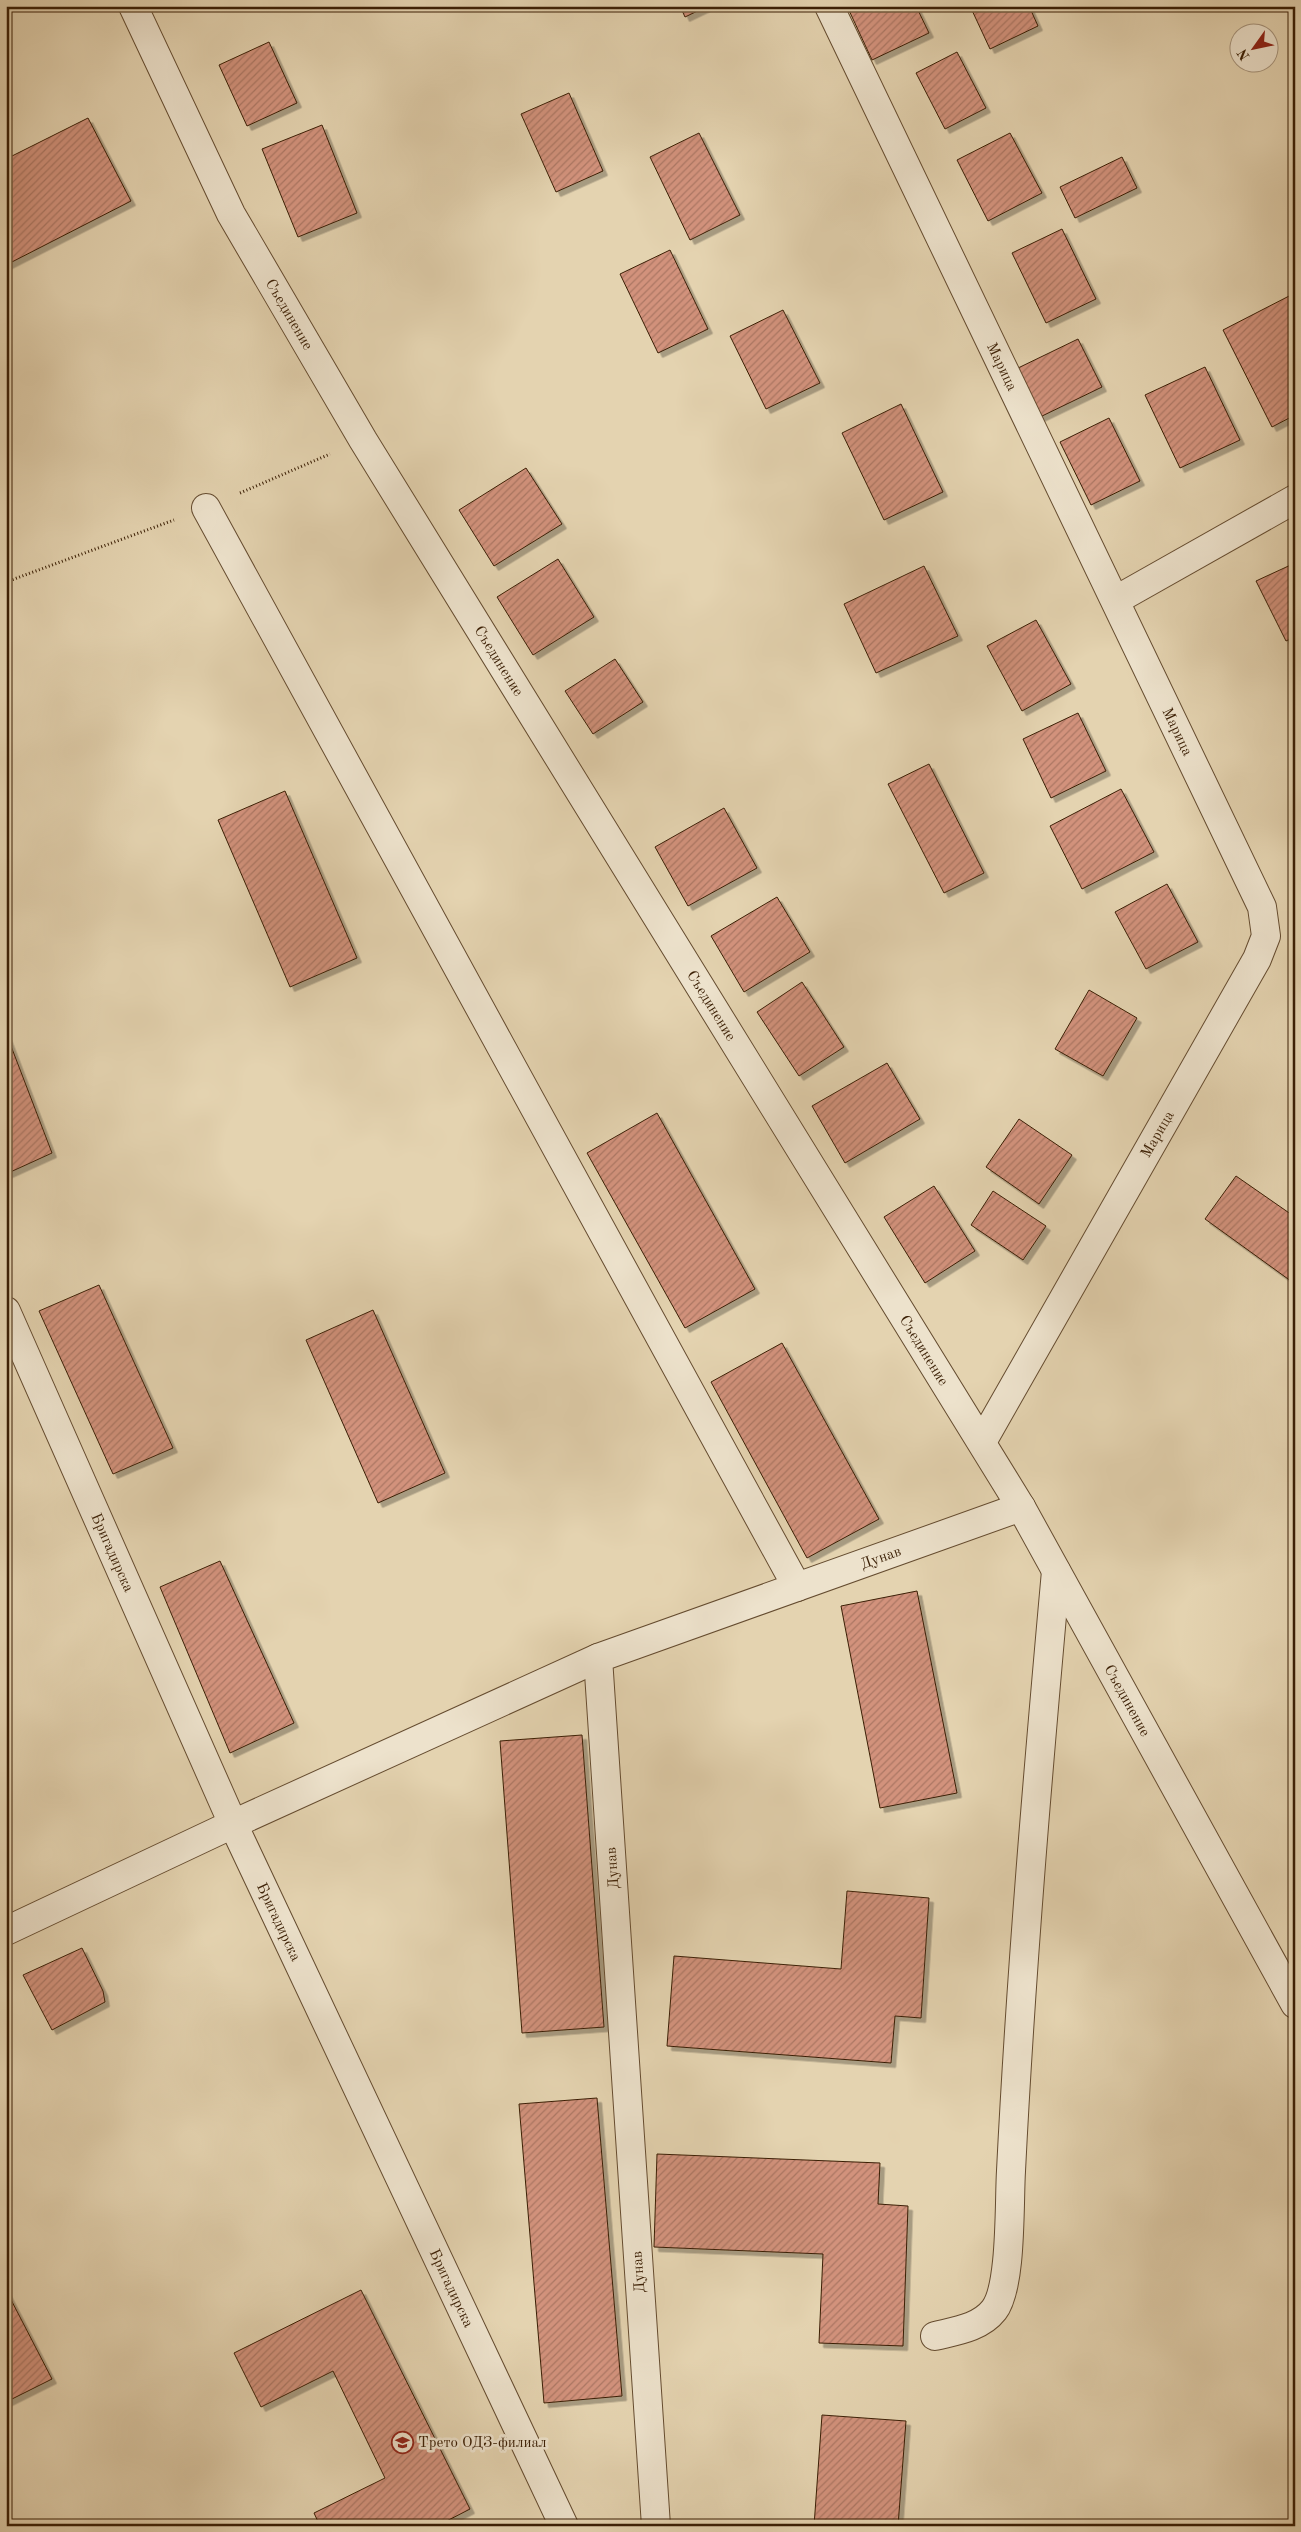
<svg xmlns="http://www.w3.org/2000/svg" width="1301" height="2532" font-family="'Old Standard TT',serif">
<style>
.building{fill:url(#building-hatch);stroke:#3b1f05;filter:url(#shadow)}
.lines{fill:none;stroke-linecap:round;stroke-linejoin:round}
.minor-casing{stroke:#654c30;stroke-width:30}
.path{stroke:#3b1f05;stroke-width:3;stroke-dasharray:1 2.5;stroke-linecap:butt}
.minor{stroke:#ede2cc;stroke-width:28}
.labels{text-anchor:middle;stroke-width:5;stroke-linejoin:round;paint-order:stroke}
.street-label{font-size:15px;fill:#3b1f05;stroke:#ede2cc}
.poi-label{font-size:15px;fill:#3b1f05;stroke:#ede2cc;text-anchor:start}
</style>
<defs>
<pattern id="building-hatch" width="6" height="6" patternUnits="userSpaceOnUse" patternTransform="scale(1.25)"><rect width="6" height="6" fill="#d2927c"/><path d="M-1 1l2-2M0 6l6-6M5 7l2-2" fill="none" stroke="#ac7764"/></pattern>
<filter id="shadow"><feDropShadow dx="4.5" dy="4.5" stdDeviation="0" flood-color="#0004"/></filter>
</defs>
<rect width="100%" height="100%" fill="#e4d3b0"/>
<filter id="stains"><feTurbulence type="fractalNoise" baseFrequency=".004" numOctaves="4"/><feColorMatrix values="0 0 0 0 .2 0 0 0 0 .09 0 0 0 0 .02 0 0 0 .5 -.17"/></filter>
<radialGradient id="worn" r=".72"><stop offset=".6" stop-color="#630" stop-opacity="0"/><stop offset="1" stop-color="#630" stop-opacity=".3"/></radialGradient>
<path class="building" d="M 680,6 L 708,6 L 685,17 Z
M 847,6 L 916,6 L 929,33 L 872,60 Z
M 970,6 L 1029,6 L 1038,26 L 990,49 Z
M 269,42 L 297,103 L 247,126 L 219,65 Z
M 957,52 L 986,108 L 945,129 L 916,73 Z
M 569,93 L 603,171 L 556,192 L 521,114 Z
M 88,118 L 131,201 L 6,265 L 6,159 Z
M 322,125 L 357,213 L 298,237 L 262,149 Z
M 699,133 L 740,215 L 690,240 L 650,157 Z
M 1010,133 L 1042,193 L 988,221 L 957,160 Z
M 1122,157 L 1137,188 L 1075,218 L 1060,187 Z
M 1062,229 L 1096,299 L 1046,323 L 1012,253 Z
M 670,250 L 708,329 L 658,353 L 620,274 Z
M 1293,294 L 1295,299 L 1295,415 L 1272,427 L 1223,330 Z
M 783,310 L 820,383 L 766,409 L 730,336 Z
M 1078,339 L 1102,387 L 1040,417 L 1016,369 Z
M 1205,367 L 1240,440 L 1180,468 L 1145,395 Z
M 901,404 L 943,492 L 884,520 L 842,433 Z
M 1109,418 L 1140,481 L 1091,505 L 1060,442 Z
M 526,468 L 562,524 L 494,566 L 459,510 Z
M 558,559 L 594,617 L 533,655 L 497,597 Z
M 1295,563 L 1295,637 L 1286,641 L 1256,581 Z
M 924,566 L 958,636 L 876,673 L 844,604 Z
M 1036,620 L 1071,684 L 1022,711 L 987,646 Z
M 615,659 L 643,702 L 593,734 L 565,691 Z
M 1078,713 L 1106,771 L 1051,798 L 1023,739 Z
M 929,764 L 984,873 L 944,893 L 888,784 Z
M 1121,789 L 1154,852 L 1082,889 L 1050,826 Z
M 285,791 L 357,958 L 290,987 L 218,820 Z
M 724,808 L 757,868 L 688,906 L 655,847 Z
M 1167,884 L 1198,942 L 1146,969 L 1115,912 Z
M 777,897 L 810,952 L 744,992 L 711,936 Z
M 802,982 L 844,1047 L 799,1076 L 757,1012 Z
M 1089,990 L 1137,1018 L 1103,1076 L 1055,1049 Z
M 6,1033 L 52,1153 L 6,1174 Z
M 887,1063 L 920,1119 L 845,1163 L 812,1106 Z
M 657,1113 L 755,1289 L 685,1328 L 587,1153 Z
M 1019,1119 L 1072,1155 L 1039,1204 L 986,1167 Z
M 1236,1176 L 1295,1217 L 1295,1284 L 1205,1219 Z
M 934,1186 L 975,1251 L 925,1283 L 884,1217 Z
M 993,1191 L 1046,1226 L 1023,1260 L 971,1225 Z
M 99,1285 L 173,1448 L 113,1474 L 39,1311 Z
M 373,1310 L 445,1473 L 378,1503 L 306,1340 Z
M 782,1343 L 879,1519 L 807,1558 L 711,1382 Z
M 220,1561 L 294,1723 L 230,1753 L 160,1587 Z
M 917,1591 L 957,1793 L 880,1808 L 841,1606 Z
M 582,1735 L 604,2027 L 522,2033 L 500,1741 Z
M 847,1891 L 929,1898 L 921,2018 L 895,2016 L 891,2063 L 667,2046 L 674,1956 L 841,1969 Z
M 82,1948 L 103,1991 L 105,2002 L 52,2030 L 23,1975 Z
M 597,2098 L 622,2396 L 544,2403 L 519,2104 Z
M 657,2154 L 880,2163 L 878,2204 L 908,2206 L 903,2346 L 819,2343 L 823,2254 L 654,2247 Z
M 6,2290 L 52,2379 L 6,2402 Z
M 361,2290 L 470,2509 L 437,2526 L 320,2526 L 314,2513 L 385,2478 L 333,2371 L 261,2407 L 234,2353 Z
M 822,2415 L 906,2421 L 898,2526 L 814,2526 Z"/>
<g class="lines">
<defs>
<g id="minor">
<path id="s1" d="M 133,6 L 231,214 L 363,440 L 1021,1507 L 1295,2004"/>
<path id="s2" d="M 829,6 L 1262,907 L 1266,936 L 1257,959 L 982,1442"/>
<path d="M 206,508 L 797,1587"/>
<path d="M 1116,600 L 1295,499"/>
<path id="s3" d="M 6,1311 L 233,1824 L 564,2526"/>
<path d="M 6,1931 L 233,1824 L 598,1658"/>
<path d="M 935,2336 C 955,2331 980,2328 994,2310 C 1012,2287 1009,2202 1011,2171 C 1021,1970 1038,1771 1056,1571"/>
<path id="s4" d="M 656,2526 L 598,1658 L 1021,1507"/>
</g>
</defs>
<use href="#minor" class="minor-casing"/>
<path class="path" d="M 240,493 L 330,454
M 6,582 L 174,520"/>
<use href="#minor" class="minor"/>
</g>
<defs>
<symbol id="school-ring" viewBox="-11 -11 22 22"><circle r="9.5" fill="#ede2cc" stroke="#8f2418" stroke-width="1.5"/><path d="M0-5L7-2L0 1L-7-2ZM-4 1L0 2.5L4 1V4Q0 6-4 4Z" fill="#8f2418"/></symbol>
</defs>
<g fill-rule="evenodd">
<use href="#school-ring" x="390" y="2430" width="25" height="25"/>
</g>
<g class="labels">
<g class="street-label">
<text dy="5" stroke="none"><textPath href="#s1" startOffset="346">Съединение</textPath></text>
<text dy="5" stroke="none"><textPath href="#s2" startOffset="400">Марица</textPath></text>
<text dy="5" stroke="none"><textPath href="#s1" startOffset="751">Съединение</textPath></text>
<text dy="5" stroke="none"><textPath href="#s2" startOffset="805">Марица</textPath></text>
<text dy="5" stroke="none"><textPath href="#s1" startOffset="1156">Съединение</textPath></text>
<text transform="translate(1157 1134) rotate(-60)" y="5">Марица</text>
<text dy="5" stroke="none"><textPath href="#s1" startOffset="1561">Съединение</textPath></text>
<text dy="5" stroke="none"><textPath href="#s3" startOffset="264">Бригадирска</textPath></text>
<text dy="5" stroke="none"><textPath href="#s4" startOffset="1170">Дунав</textPath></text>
<text dy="5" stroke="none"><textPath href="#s1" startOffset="1966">Съединение</textPath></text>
<text transform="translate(612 1868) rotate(-94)" y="5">Дунав</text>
<text dy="5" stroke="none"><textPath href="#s3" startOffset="669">Бригадирска</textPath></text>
<text transform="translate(638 2272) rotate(-94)" y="5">Дунав</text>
<text dy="5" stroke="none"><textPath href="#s3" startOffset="1074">Бригадирска</textPath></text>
</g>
<g class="poi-label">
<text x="418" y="2447">Трето ОДЗ-филиал</text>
</g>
</g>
<rect width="1301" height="2532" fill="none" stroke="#e4d3b0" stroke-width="25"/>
<rect x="8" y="8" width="1286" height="2517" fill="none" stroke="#3b1f05" stroke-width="2.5"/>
<rect x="12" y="12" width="1276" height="2507" fill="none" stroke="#3b1f05"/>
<g transform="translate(1254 48) rotate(237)"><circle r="24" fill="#ede2cc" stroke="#a6947c"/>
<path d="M0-4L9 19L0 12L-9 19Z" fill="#8f2418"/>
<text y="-8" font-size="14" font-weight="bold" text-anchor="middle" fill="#3b1f05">N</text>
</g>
<rect width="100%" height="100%" filter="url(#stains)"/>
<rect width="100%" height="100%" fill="url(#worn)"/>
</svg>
